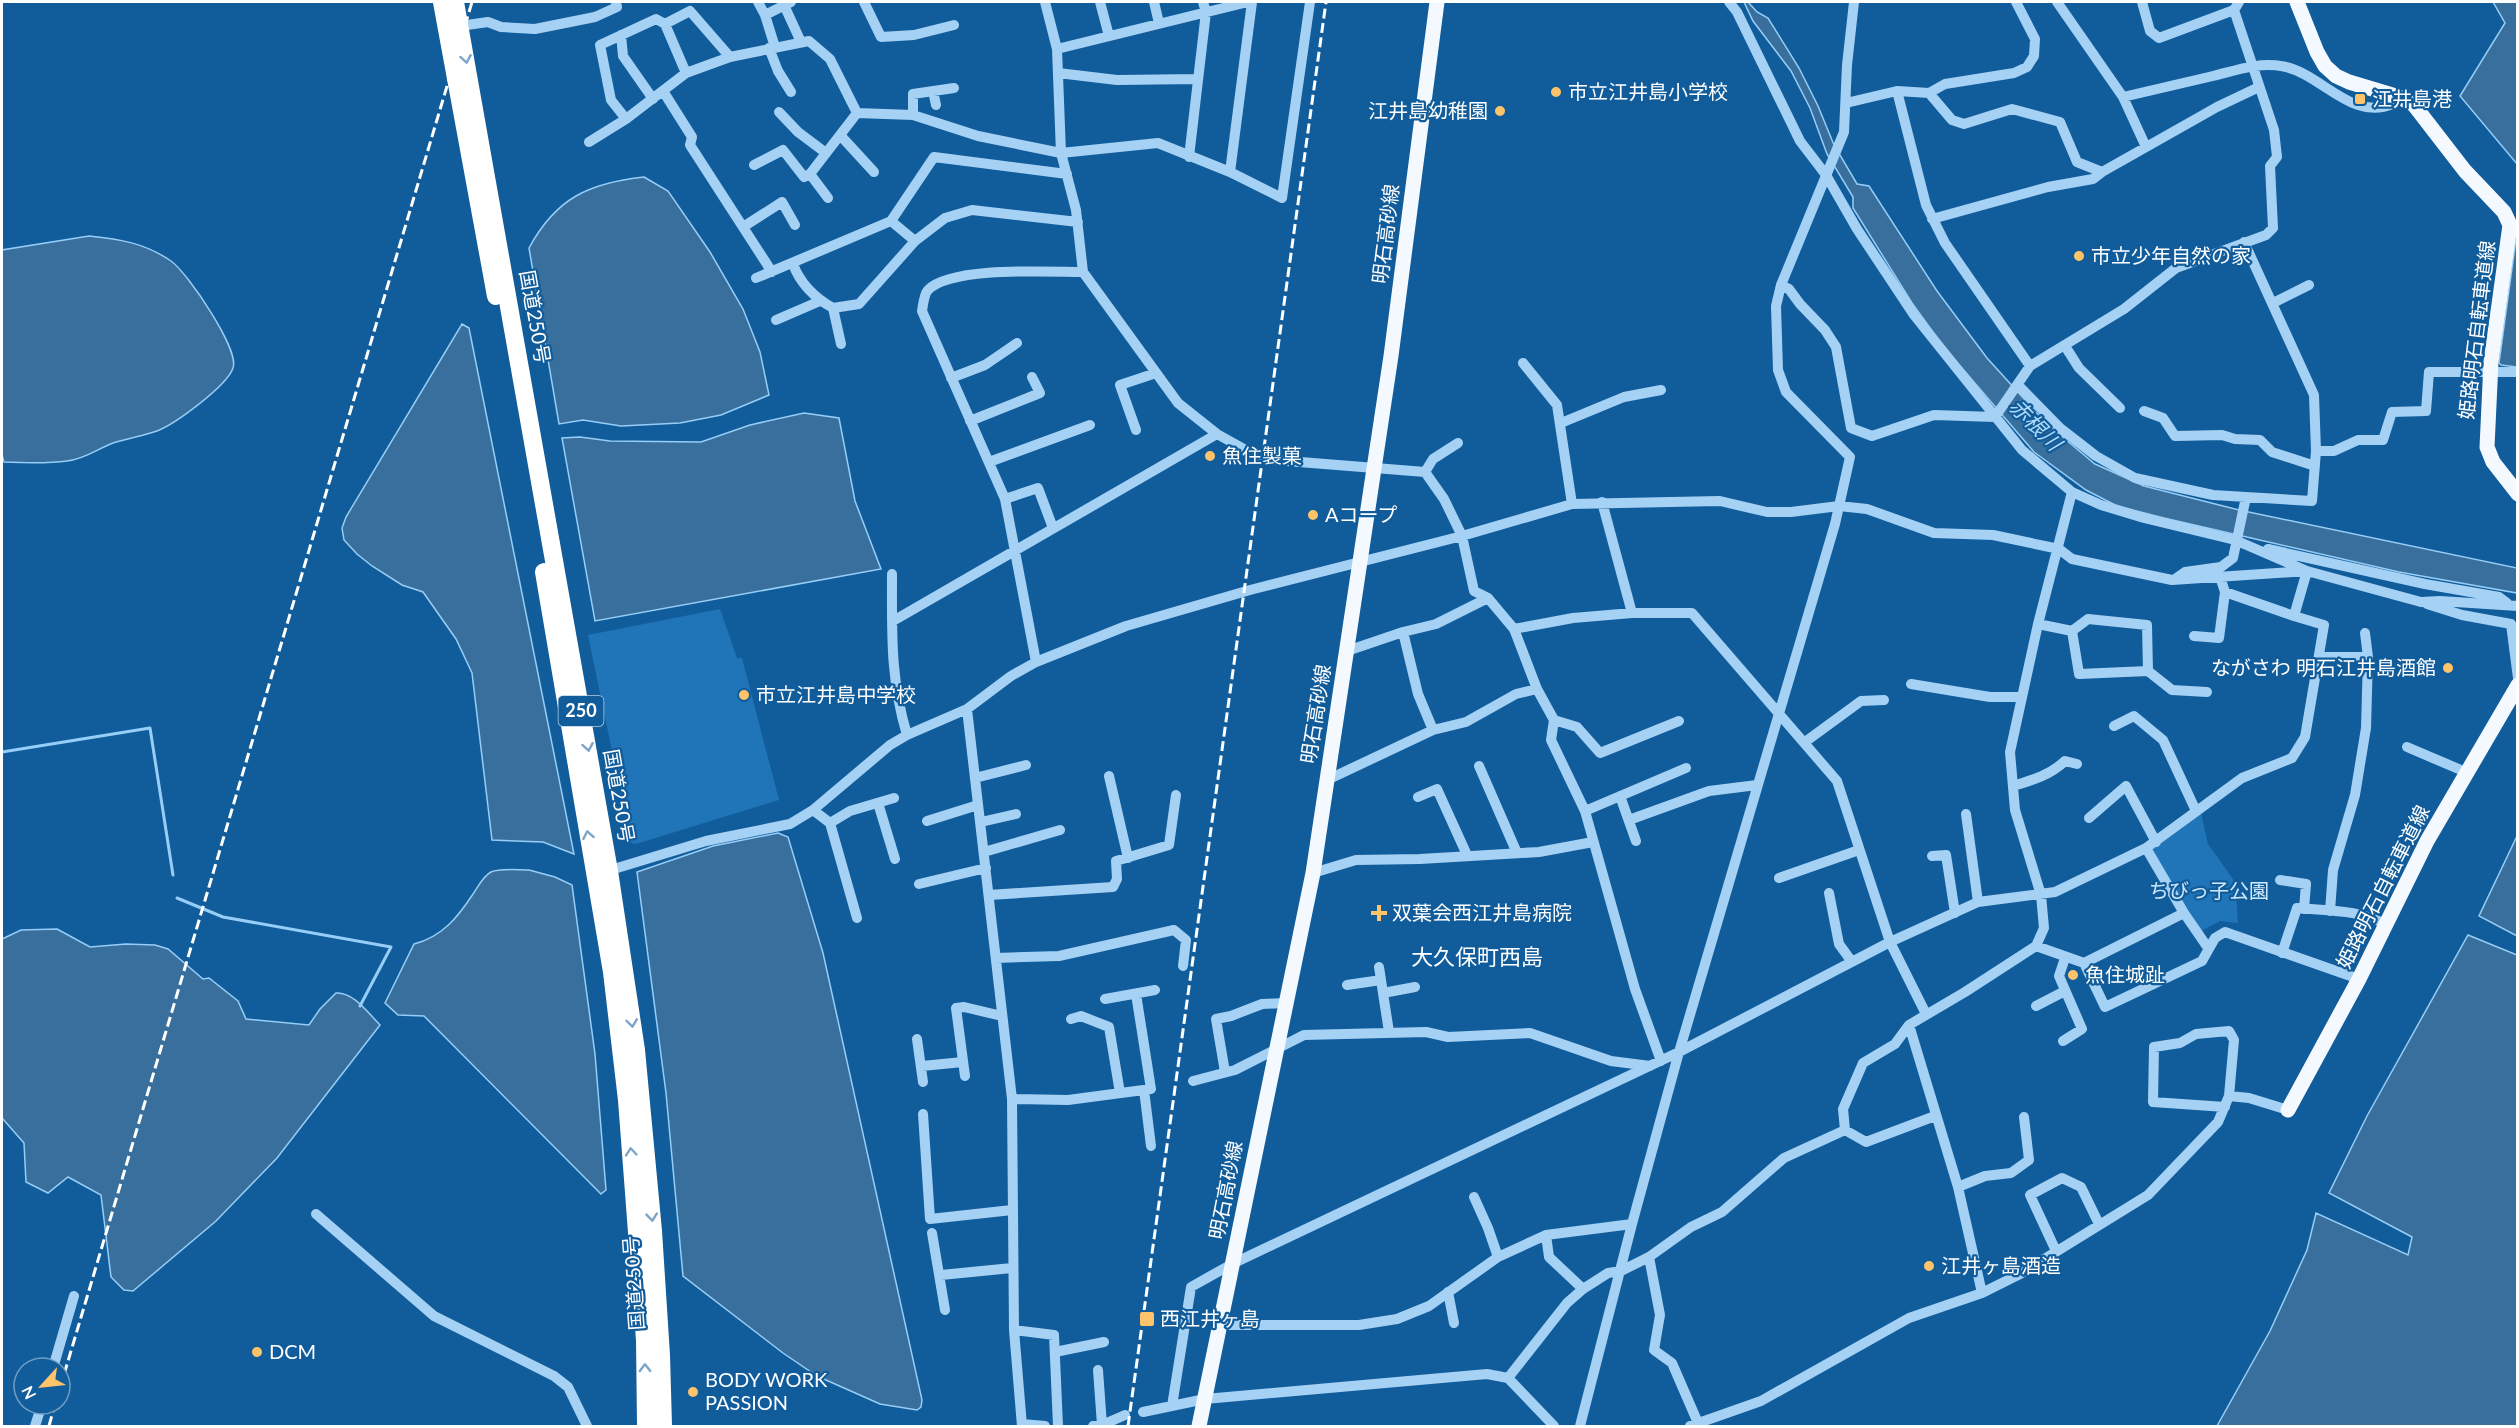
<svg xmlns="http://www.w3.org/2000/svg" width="2519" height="1428" font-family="Lato,'Noto Sans JP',sans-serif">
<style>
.green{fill:#2075b8}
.water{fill:#396f9c;stroke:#97cef7;stroke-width:1.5}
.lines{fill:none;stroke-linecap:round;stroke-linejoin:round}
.stream{stroke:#97cef7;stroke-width:3}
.minor{stroke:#a5d1f4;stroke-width:10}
.major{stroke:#f3f9ff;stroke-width:15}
.highway{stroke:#fff;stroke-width:18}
.rail{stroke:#fff;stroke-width:3;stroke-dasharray:10 4.5;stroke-linecap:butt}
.oneway{stroke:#7ca5c8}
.poi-dot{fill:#ffc369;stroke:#115c9b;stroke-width:2}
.labels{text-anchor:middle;stroke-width:4.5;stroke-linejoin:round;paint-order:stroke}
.shield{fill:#115c9b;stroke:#b8cee1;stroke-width:1.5}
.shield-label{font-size:18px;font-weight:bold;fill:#fff}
.poi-label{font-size:20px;fill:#fff;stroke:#115c9b;text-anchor:start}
.street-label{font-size:20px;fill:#fff;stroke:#115c9b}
.park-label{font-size:20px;fill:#cee9fe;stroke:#115c9b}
.water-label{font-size:21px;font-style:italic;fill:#b2dbfb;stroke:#115c9b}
.quarter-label{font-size:22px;fill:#fff;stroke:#115c9b}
</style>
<rect width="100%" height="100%" fill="#115c9b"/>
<path class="green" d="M 720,609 L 737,658 L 742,658 L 779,800 L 636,844 L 631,843 L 588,635 Z
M 2201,813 L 2208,844 L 2235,882 L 2238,923 L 2220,921 L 2201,931 L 2151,850 Z"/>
<path class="water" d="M 1744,2 L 1748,2 L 1757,12 L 1768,18 L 1799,68 L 1818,106 L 1834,145 L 1857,184 L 1869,186 L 1937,291 L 1987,358 L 2046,423 L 2095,464 L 2144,486 L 2239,510 L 2517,568 L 2517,593 L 2399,572 L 2164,518 L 2117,506 L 2086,490 L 2034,452 L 1943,346 L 1912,303 L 1853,208 L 1853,197 L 1827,154 L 1810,108 L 1791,71 L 1753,21 Z
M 2493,2 L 2517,2 L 2517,164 L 2460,96 L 2505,23 Z
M 644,177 L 668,191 L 710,252 L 743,309 L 760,352 L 769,395 L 721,415 L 680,423 L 621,426 L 583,420 L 559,424 L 529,248 C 556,198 589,183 644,177 Z
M 2517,232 L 2518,367 L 2517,367 L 2501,365 L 2499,363 Z
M 89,236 C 119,239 145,243 171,261 C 187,272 240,350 233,368 C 227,386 175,424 157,431 C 143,436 128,438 113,443 C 97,449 85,459 67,461 C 46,464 25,463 4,462 L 2,455 L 2,250 Z
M 462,324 L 469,328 L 574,854 L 543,842 L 492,840 L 472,673 L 456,639 L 423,592 L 402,585 L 372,566 L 357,554 L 344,540 L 342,528 L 346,517 Z
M 804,413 L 839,418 L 855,501 L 881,569 L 595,621 L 562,438 L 580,437 L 610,441 L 701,442 L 750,425 Z
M 778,833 L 788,837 L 823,953 L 922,1400 L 921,1407 L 917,1410 L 880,1404 L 817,1376 L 783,1353 L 683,1276 L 666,1093 L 637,872 L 713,846 Z
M 2517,836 L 2518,936 L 2517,936 L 2479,916 Z
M 529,870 L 555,877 L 572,885 L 595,1054 L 606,1190 L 601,1194 L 424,1016 L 398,1015 L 385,1003 L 414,944 C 442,937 458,917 473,894 C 478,887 483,876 491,872 C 501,868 518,870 529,870 Z
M 57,929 L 90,947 L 126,944 L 155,945 L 168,949 L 203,979 L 209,978 L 238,1001 L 246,1019 L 309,1025 L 320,1009 L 336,993 C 354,992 368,1013 380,1025 L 277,1158 L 216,1221 L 133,1291 L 124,1290 L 111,1277 L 101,1195 L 68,1177 L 48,1193 L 26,1182 L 24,1143 L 2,1118 L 2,939 L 21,930 Z
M 2468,935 L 2517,955 L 2517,1426 L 2217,1426 L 2270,1331 L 2307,1250 L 2316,1213 L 2408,1255 L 2412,1237 L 2329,1193 L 2367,1116 Z"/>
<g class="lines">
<path class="stream" d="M 2,752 L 150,728 L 173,875
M 177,898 L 223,917 L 391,947 L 360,1006"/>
<path class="minor" d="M 758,2 L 765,15 L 775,47
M 864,2 L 881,37 L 914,35 L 954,25
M 1045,2 L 1057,49 L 1061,153 L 1076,210 L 1083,272 L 1178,403 L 1217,434 L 1262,459 L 1425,472 L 1444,499 L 1462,536 L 1474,591 L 1488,598 L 1514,629 L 1537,689 L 1554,720 L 1551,740 L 1585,811 L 1635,989 L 1661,1061
M 1100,2 L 1109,36
M 1154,2 L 1159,23
M 1729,2 L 1737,12 L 1800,141 L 1826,175 L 1857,229 L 1914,315 L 2022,450 L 2072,492 L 2038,624 L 2010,752 L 2015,810 L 2041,895 L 2044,928 L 2036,946 L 1965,992 L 1909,1025 L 1958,1187 L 1982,1293
M 2057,2 L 2123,97 C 2153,90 2183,83 2213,76 C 2234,71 2258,62 2281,66 C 2321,72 2350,122 2393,104 L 2399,97
M 2142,2 L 2150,31 L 2159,38 L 2234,10
M 784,5 L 801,42
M 765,15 L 791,2
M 665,24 L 686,73
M 460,26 L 488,22 L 501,27 L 535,29 L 595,17 L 617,7 L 616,2
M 621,35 L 623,56 L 653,99
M 769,48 L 778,71 L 791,92
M 1057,49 L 1248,2
M 1058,73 L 1117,80 L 1198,79
M 663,91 L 692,137 L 690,145 L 772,272
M 933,91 L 936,105
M 1897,91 L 1929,93 L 1945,84 L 2014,73 L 2027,67 L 2034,56 L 2035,39 L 2016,2
M 1929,93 L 1952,120 L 1964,124 L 2012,109 L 2060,122 L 2077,162 L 2102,172
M 2123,97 L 2146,147
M 1846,103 L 1897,91 L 1926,205 L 1945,243 L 2030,366
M 779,112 L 798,132 L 826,153
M 913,115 L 913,94 L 954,88
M 626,119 L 611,100 L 600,45 L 656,19 L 665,24 L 690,11 L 730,57
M 840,135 L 874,172
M 589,142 L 626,119 L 686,73 L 730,57 L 809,41 L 830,59 L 857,113
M 1189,157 L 1206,12 L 1203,2
M 754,165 L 783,150 L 804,177 L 810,174 L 857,113 L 913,115 L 978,136 L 1061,153 L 1158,143 L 1230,172 L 1282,198 L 1310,2
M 1230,172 L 1252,2
M 810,174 L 828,198
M 1932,219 L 2048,187 L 2093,179 L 2102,172 L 2217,107 L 2259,87
M 891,221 L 915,241
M 743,227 L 782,202 L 795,225
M 793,264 C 800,283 815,298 833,308 L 859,304 L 915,241 L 945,218 L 972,210 L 1078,222
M 756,278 L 891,221 L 934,157 L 1067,174
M 1781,285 L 1789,289 L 1800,304 L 1825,330 L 1836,347 L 1851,428 L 1872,436 L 1934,415 L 1995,417
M 2273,303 L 2309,285
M 833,308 L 841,344
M 776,320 L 820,301
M 2065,346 L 2079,368 L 2120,408
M 1523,363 L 1557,405 L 1572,504
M 951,378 L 985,365 L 1017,343
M 2018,385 L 2060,428 L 2096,456 L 2135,478 L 2213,495 L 2312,501 L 2316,451 L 2314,395 L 2244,242
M 2144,411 L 2163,418 L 2175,436 L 2222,435 L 2235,439 L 2260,440 L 2272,452 L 2315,466
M 1995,417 L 2030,366 L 2124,309 L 2176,268 L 2266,235 L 2273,228 L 2270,166 L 2277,157 L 2274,130 L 2234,10 L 2239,2
M 970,421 L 1040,393 L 1032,377
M 1561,423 L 1624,397 L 1661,390
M 1136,430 L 1120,385 L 1156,373
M 2316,451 L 2334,451 L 2358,440 L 2383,440 L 2392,412 L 2426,411 L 2429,372 L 2518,372
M 989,462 L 1090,425
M 1425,472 L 1433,459 L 1458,443
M 1005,499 L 1038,488 L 1053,528
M 1602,502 L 1632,613 L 1692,613 L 1837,781 L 1890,942 L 1926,1014
M 2268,549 L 2425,584 L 2499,597 L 2507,603
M 892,574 C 892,632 890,678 907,735
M 2220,577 L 2225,592 L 2294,616
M 2175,579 L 2185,572 L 2221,567 L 2233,558 L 2246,497
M 2427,604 L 2462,615 L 2511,624 L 2518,678
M 893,621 L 1217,434
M 2038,624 L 2072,631 L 2088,619 L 2147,625 L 2148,671 L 2172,690 L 2207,692
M 1514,629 L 1573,618 L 1632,613
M 2072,631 L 2079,674 L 2148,671
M 1403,632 L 1418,694 L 1433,730
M 2194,636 L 2219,638 L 2225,592
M 1347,651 L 1403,632 L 1436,624 L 1488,598
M 2319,657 L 2368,657
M 1036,662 L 1005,499 L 922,311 C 923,305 924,294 928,290 C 952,266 1049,272 1083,272
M 1911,684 L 1990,697 L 2021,697
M 967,709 L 1012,1099 L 1014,1330 L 1022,1426
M 1554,720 L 1577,727 L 1600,753 L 1679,721
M 2114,726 L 2134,716 L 2163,740 L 2196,811
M 1805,742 L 1861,701 L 1884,700
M 2407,747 L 2468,773
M 1479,766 L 1517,853
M 1109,776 L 1128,858
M 975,778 L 1026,765
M 1327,780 L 1433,730 L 1466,722 L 1516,694 L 1537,689
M 2013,786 C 2033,780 2050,775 2065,761 L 2077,764
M 1620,796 L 1636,841
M 1418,797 L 1437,789 L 1467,855
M 878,803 L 895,859
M 813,810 L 830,823 L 857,918
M 1585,811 L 1686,768
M 1966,814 L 1978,902
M 2089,818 L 2126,786 L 2156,842
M 1629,820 L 1709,791 L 1757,785
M 927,821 L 978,805
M 981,822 L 1016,814
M 830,823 L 850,811 L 894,798
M 2146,848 L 2184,913 L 2208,948
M 984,852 L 1060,830
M 1932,856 L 1946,855 L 1955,913
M 604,872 L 706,841 L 790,824 L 813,810 L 890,745 L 907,735 L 967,709 L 1011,676 L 1036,662 L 1126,626 L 1250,590 L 1462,536 L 1572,504 L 1720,501 L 1767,512 L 1791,512 L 1839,506 L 1867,509 L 1934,533 L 1993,535 L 2059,549 L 2072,559 L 2172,580 L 2307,571 L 2421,602 L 2440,601 L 2518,606
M 1313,873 L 1356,860 L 1420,859 L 1539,852 L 1593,842
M 1779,878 L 1859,850
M 2280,880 L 2306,884 L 2304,909
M 919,884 L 986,868
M 1829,893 L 1839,944 L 1852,962
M 989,895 L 1113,887 L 1117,879 L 1116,861 L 1169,845 L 1176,795
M 2330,911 L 2333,870 L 2355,795 L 2366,728 L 2368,657 L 2365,633
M 2036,946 L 2084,963 L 2105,1007 L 2202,961 L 2215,938 L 2225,932 L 2359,979
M 2282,953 L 2297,908 C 2326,911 2360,909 2386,925
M 996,958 L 1059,956 L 1174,930 L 1186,940 L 1183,966
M 2084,963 L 2184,913
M 1379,967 L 1389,1032
M 1347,985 L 1381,980
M 1383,993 L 1415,987
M 1105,999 L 1155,990
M 2036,1006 L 2065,991
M 1071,1019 L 1081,1016 L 1109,1027 L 1120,1093
M 917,1039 L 923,1082
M 2063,1041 L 2082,1029 L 2059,976 L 2065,958
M 922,1066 L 963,1062
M 1225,1072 L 1216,1019 L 1231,1016 L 1262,1004 L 1285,1003
M 965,1076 L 956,1008 L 964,1007 L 1002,1016
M 1193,1081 L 1235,1070 L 1304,1035 L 1426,1032 L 1448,1037 L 1530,1033 L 1611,1061 L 1650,1066
M 1144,1090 L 1151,1146
M 1012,1099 L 1068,1100 L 1151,1089 L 1136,994
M 2225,1107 L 2153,1102 L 2154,1047 L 2180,1043 L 2196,1034 L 2229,1031 L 2234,1040 L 2229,1096
M 923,1114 L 930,1219 L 1012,1210
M 1845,1130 L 1843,1109 L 1863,1063 L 1895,1044 L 1909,1025
M 1958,1187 L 1985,1176 L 2011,1173 L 2029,1160 L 2024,1117
M 1474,1197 L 1488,1228 L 1498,1257
M 316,1214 L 434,1316 L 554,1376 L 568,1387 L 587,1426
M 932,1233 L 945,1310
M 1546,1235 L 1549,1257 L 1583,1289
M 2056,1251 L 2030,1195 L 2062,1178 L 2081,1187 L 2099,1224
M 1649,1257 L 1660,1315 L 1654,1350 L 1672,1363 L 1698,1423
M 941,1275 L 1012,1268
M 1448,1292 L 1454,1323
M 1220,1325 L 1359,1325 L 1397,1319 L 1429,1306 L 1498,1257 L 1546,1235 L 1632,1224
M 1014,1330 L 1054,1335 L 1058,1426
M 1055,1352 L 1104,1342
M 53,1368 L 74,1296
M 1098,1370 L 1102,1425
M 1508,1378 L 1567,1303 L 1583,1289 L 1608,1273 L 1621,1271 L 1649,1257 L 1691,1227 L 1722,1212 L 1784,1158 L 1845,1130 L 1866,1142 L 1935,1116
M 1172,1406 L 1191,1287 L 1232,1264 L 1679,1052 L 1890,942 L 1978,902 L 2055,892 L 2146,848 L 2242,778 L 2292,758 L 2305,737 L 2324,625 L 2294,616 L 2307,571 L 2235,540 L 2144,518 L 2101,505 L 2072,492
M 1143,1412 L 1205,1399 L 1487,1374 L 1508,1378 L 1554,1426
M 1022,1424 L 1045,1426
M 35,1426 L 42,1404
M 1093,1426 L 1102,1425 L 1125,1415
M 1580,1426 L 1632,1224 L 1679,1052 L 1835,524 L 1850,457 L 1786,392 L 1778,370 L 1776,306 L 1781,285 L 1844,132 L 1847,65 L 1854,2
M 1690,1426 L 1761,1401 L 1909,1318 L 1982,1293 L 2020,1274 L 2148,1195 L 2218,1122 L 2229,1096 L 2249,1098 L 2288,1110"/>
<path class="major" d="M 2297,2 L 2317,52 L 2325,66 L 2336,76 L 2349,82 L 2399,97 L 2414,105 L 2465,171 L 2504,212 L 2510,225 L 2491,362 L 2487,447 L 2493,462 L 2518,494
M 2288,1110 L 2359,979 L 2427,841 L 2518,685
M 1199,1426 L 1313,873 L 1391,356 L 1437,2"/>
<path class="highway" d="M 442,2 L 496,296
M 455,2 L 609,871 L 636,1050 L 653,1231 L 661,1355 L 663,1426
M 544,572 L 612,972 L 627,1100 L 636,1219 L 645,1340 L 646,1426"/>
<path class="rail" d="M 60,1388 L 472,2
M 49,1426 L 55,1404
M 1128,1426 L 1326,2"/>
</g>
<defs><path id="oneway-chevron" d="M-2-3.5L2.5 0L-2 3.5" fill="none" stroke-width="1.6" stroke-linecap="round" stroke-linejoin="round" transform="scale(1.5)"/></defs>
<g class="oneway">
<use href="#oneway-chevron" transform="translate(466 59) rotate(80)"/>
<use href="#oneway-chevron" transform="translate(588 747) rotate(80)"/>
<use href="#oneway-chevron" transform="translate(588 835) rotate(-100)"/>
<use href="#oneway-chevron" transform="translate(632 1023) rotate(82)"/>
<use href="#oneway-chevron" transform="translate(631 1152) rotate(-95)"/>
<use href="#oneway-chevron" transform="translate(652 1217) rotate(84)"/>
<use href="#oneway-chevron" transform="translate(645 1368) rotate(-91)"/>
</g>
<g class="poi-dot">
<circle cx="1556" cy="92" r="6"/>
<rect x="2354" y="93" width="12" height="12" rx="3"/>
<circle cx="1500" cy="111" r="6"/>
<circle cx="2079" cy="256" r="6"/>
<circle cx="1210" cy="456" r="6"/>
<circle cx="1313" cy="515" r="6"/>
<circle cx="2448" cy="668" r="6"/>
<circle cx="744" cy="695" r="6"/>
<path d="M1376 904h6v6h6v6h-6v6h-6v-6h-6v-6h6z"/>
<circle cx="2073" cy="975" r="6"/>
<circle cx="1929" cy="1266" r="6"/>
<rect x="1139" y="1311" width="16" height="16" rx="3"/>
<circle cx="257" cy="1352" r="6"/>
<circle cx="693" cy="1392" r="6"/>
</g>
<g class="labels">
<rect class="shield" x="558.5" y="696" width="45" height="30" rx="4.5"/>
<g class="shield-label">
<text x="581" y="717">250</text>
</g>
<g class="poi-label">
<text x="1568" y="99">市立江井島小学校</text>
<text x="2372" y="106">江井島港</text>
<text x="1488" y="118" text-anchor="end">江井島幼稚園</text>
<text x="2091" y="263">市立少年自然の家</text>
<text x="1222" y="463">魚住製菓</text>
<text x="1325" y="522">Aコープ</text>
<text x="2436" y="675" text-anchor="end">ながさわ 明石江井島酒館</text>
<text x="756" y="702">市立江井島中学校</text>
<text x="1392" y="920">双葉会西江井島病院</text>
<text x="2085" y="982">魚住城趾</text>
<text x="1941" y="1273">江井ヶ島酒造</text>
<text x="1160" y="1326">西江井ヶ島</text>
<text x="269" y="1359">DCM</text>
<text x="705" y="1387">BODY WORK<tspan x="705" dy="23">PASSION</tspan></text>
</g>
<g class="street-label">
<text transform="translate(1386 234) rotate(-83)" y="7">明石高砂線</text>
<text transform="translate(535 317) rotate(80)" y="7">国道250号</text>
<text transform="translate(2477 330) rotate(-83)" y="7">姫路明石自転車道線</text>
<text transform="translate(1316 714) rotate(-81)" y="7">明石高砂線</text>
<text transform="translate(619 796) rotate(80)" y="7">国道250号</text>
<text transform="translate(2383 887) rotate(-63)" y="7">姫路明石自転車道線</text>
<text transform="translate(1226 1190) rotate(-79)" y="7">明石高砂線</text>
<text transform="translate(634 1283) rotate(-94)" y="7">国道250号</text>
</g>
<g class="park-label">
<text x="2209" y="898">ちびっ子公園</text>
</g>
<g class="water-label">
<text transform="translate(2035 425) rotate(45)" y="7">赤根川</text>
</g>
<g class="quarter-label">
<text x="1477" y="965">大久保町西島</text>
</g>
</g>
<rect width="2519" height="1428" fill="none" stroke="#ffffff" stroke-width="6"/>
<g transform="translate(42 1386) rotate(243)"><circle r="28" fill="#115c9b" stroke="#709dc3" stroke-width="1.5"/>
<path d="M0-4.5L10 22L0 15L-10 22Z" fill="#ffc369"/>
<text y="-9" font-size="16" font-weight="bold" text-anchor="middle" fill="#ffffff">N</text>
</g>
</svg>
